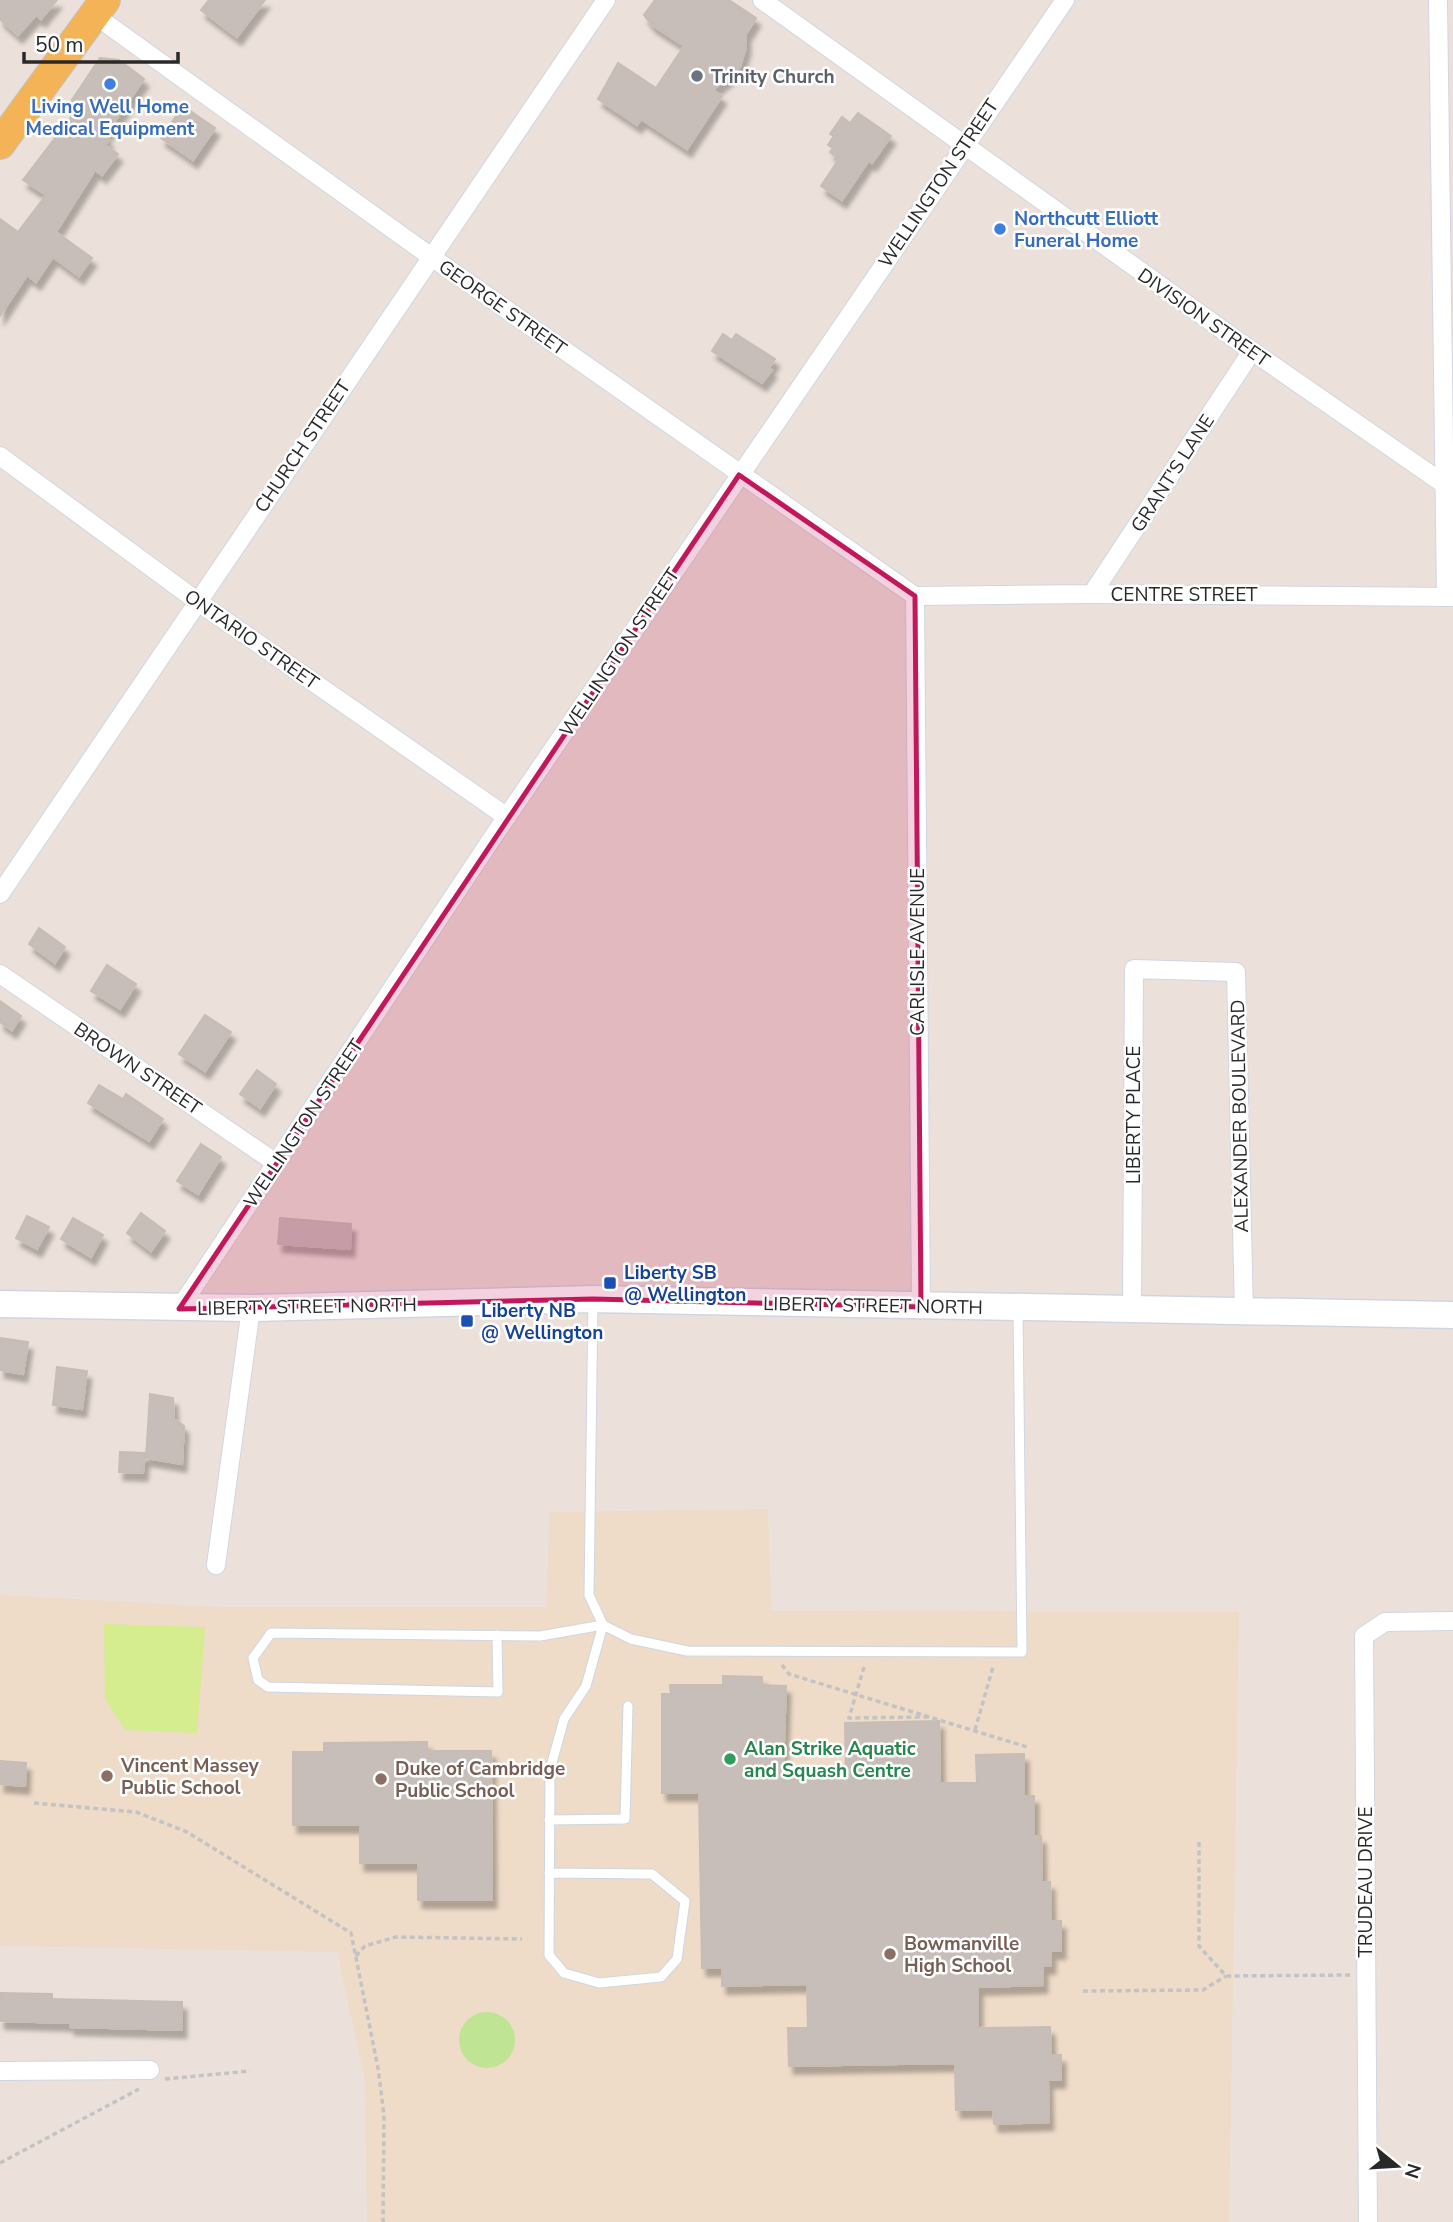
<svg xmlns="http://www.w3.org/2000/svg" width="1453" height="2222" font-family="'Nunito Sans',sans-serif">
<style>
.education{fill:#eedbc8}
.green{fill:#bee494}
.pitch{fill:#d5ec8f}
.building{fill:#c7beba;stroke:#c7bdb4;stroke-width:2;filter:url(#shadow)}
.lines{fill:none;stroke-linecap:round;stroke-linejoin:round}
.lane-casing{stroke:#cfd6e2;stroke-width:11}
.street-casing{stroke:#cfd6e2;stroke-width:20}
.secondary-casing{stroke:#cfd6e2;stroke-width:29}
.primary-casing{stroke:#c3c3c3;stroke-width:32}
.path{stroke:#c3c3c3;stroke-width:3.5;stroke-dasharray:5 3.5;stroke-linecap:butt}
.lane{stroke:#fff;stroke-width:9}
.street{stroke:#fff;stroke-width:18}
.secondary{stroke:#fff;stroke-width:26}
.primary{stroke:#f4b356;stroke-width:30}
.marked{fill:#c2185b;fill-opacity:0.2;stroke:#c2185b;stroke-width:5;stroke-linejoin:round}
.worship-dot{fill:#6b7280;stroke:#fff;stroke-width:2.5}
.shop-dot{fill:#3f7fe0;stroke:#fff;stroke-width:2.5}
.transit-dot{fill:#1a4fb4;stroke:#fff;stroke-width:2.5}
.leisure-dot{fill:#2e9e5b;stroke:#fff;stroke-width:2.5}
.education-dot{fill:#8d6e63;stroke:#fff;stroke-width:2.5}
.labels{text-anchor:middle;stroke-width:5;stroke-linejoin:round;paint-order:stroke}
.worship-label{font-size:19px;font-weight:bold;fill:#5b616d;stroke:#fff;text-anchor:start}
.shop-label{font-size:19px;font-weight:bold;fill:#366cbe;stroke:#fff}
.street-label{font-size:19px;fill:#292929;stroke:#fff}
.transit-label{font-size:19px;font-weight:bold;fill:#164399;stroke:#fff;text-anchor:start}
.leisure-label{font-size:19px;font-weight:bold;fill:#27864d;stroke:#fff;text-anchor:start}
.education-label{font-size:19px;font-weight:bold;fill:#785e54;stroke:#fff;text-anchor:start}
</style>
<defs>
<filter id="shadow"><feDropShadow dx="4.5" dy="8" stdDeviation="2" flood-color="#0004"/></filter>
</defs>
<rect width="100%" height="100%" fill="#ece1da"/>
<path class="education" d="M 768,1509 L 771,1611 L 1239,1612 L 1229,2222 L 367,2222 L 365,2080 L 337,1952 L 0,1946 L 0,1595 L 221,1607 L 546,1607 L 550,1512 Z"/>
<path class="green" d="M459 2040a28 28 0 1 1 56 0a28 28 0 1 1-56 0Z"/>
<path class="pitch" d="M 104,1624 L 205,1627 L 197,1733 L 125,1730 L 105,1699 Z"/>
<path class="building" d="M 0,0 L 57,0 L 41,19 L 36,15 L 18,35 L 0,19 Z
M 209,0 L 265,0 L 237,37 L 201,10 Z
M 655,0 L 729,0 L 756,18 L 746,34 L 746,47 L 740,67 L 713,90 L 722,96 L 687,149 L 641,119 L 637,125 L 598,99 L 618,63 L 656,88 L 684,46 L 652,25 L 644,15 Z
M 100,58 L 119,60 L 144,79 L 104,137 L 109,140 L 105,145 L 118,154 L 102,175 L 95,170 L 56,232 L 92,258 L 79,276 L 53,257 L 36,282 L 27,275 L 0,316 L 0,219 L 18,232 L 46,195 L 23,180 L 78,108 L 70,103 Z
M 183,106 L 215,128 L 193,160 L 161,138 Z
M 858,113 L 891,136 L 872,163 L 869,160 L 842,200 L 821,186 L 839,159 L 830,152 L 833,148 L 828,145 L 834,136 L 830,134 L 842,117 L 850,123 Z
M 723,334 L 732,340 L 736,334 L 775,359 L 769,368 L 772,370 L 762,383 L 712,351 Z
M 39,928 L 65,947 L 55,963 L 29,944 Z
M 107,965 L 136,984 L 120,1009 L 91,991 Z
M 0,1001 L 21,1016 L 12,1030 L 0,1022 Z
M 205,1015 L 231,1032 L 205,1071 L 179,1054 Z
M 257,1070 L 276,1084 L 260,1108 L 240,1094 Z
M 99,1085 L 123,1099 L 126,1094 L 163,1119 L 149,1141 L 88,1103 Z
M 201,1144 L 221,1157 L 198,1194 L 177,1181 Z
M 141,1213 L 165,1231 L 151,1251 L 127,1233 Z
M 27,1216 L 49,1227 L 37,1249 L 16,1238 Z
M 73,1218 L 103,1235 L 91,1257 L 61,1239 Z
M 280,1218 L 351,1224 L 350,1249 L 278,1244 Z
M 0,1338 L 28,1342 L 23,1374 L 0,1370 Z
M 57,1367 L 87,1371 L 82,1409 L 53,1405 Z
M 150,1394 L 173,1398 L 174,1419 L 184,1426 L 182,1464 L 146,1458 Z
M 120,1452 L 145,1453 L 143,1473 L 119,1472 Z
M 723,1676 L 762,1677 L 762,1685 L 786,1686 L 783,1771 L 846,1770 L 845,1723 L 939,1721 L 940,1783 L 977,1783 L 976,1755 L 1024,1754 L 1024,1796 L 1034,1796 L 1034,1836 L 1041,1836 L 1042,1882 L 1050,1882 L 1051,1921 L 1061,1921 L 1061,1951 L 1051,1951 L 1051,1966 L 1043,1966 L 1043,1985 L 978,1987 L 978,2028 L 1050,2027 L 1051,2055 L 1061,2055 L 1061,2080 L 1048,2080 L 1049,2122 L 994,2124 L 993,2109 L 956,2110 L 955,2063 L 789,2066 L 788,2028 L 808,2028 L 807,1984 L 722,1986 L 722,1968 L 702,1968 L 699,1793 L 662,1793 L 662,1694 L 671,1694 L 670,1685 L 723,1685 Z
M 427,1742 L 427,1751 L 491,1751 L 492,1900 L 418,1900 L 418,1863 L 360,1863 L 360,1825 L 293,1825 L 293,1752 L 324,1752 L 324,1743 Z
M 0,1761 L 26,1763 L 25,1786 L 0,1784 Z
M 0,1993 L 52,1994 L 52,1999 L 182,2002 L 182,2030 L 70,2027 L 70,2023 L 0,2021 Z"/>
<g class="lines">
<defs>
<path id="lane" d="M 593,1300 L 589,1595 L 603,1625 L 631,1639 L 687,1651 L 1022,1652 L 1018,1311
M 497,1635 L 498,1692 L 268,1687 L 258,1680 L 253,1658 L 271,1633 L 540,1636 L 603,1625 L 586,1686 L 564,1719 L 550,1770 L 549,1955 L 564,1973 L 599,1983 L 661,1977 L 677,1959 L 685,1901 L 652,1874 L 549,1873
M 549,1820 L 625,1819 L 628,1706"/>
<path id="street" d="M 762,0 L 1252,351 L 1444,484
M 1438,0 L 1446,596
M 93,14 L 430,256 L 915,596
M 0,456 L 197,601 L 507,817
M 1092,594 L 1252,351
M 915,596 L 921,1307
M 915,596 L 1092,594 L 1453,597
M 0,894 L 606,0
M 0,974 L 276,1163
M 179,1309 L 495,834 L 1065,0
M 1132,1310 L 1134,969 L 1236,972 L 1244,1313
M 216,1565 L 251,1308
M 0,2071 L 150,2070
M 1368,2222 L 1364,1636 L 1385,1622 L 1453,1621"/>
<path id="secondary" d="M 0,1304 L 251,1308 L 593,1299 L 1453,1315"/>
<path id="primary" d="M 0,144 L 105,0"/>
</defs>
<use href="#lane" class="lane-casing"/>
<use href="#street" class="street-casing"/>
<use href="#secondary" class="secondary-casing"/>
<use href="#primary" class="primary-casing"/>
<path class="path" d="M 782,1665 L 789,1674 L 1027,1747
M 864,1667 L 849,1718 L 928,1717
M 975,1730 L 993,1667
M 34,1803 L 136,1812 L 187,1832 L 351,1933 L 378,2068 L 384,2115 L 383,2222
M 1199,1842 L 1199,1946 L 1226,1976 L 1350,1975
M 356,1956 L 365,1946 L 396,1937 L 522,1939
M 1083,1991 L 1203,1990 L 1226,1976
M 165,2079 L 250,2071
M 0,2163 L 139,2089"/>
<use href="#lane" class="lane"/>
<use href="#street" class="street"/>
<use href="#secondary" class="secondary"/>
<use href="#primary" class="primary"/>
</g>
<path class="marked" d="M 739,475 L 915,596 L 921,1307 L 593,1299 L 179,1309 Z"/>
<circle class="worship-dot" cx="697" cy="76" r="7"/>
<g class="shop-dot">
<circle cx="110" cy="84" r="7"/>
<circle cx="1000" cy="229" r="7"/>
</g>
<g class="transit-dot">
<rect x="603" y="1276" width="14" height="14" rx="3.5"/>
<rect x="460" y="1314" width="14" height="14" rx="3.5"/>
</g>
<circle class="leisure-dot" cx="730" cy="1759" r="7"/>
<g class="education-dot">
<circle cx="107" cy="1776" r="7"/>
<circle cx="381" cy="1779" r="7"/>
<circle cx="890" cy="1954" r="7"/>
</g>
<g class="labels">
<g class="worship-label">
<text x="711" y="83">Trinity Church</text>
</g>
<g class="shop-label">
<text x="110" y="113">Living Well Home<tspan x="110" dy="22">Medical Equipment</tspan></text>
<text x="1014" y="225" text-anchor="start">Northcutt Elliott<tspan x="1014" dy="22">Funeral Home</tspan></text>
</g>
<g class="street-label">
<text transform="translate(938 183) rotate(-56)" y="7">WELLINGTON STREET</text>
<text transform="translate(503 307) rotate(35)" y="7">GEORGE STREET</text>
<text transform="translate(1204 317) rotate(35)" y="7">DIVISION STREET</text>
<text transform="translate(302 446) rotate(-56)" y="7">CHURCH STREET</text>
<text transform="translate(1172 473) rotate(-57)" y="7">GRANT'S LANE</text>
<text x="1184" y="601">CENTRE STREET</text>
<text transform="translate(252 639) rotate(35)" y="7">ONTARIO STREET</text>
<text transform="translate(619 652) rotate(-56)" y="7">WELLINGTON STREET</text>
<text transform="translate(917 952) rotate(-90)" y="7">CARLISLE AVENUE</text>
<text transform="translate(138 1068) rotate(34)" y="7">BROWN STREET</text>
<text transform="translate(1133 1115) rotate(-90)" y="7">LIBERTY PLACE</text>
<text transform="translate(1239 1116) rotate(-91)" y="7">ALEXANDER BOULEVARD</text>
<text transform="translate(303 1123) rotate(-56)" y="7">WELLINGTON STREET</text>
<text transform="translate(873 1305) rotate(1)" y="7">LIBERTY STREET NORTH</text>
<text transform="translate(307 1306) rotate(-1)" y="7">LIBERTY STREET NORTH</text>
<text transform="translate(1365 1882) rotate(-90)" y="7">TRUDEAU DRIVE</text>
</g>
<g class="transit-label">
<text x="624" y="1279">Liberty SB<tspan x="624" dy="22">@ Wellington</tspan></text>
<text x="481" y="1317">Liberty NB<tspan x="481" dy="22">@ Wellington</tspan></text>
</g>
<g class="leisure-label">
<text x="744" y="1755">Alan Strike Aquatic<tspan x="744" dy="22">and Squash Centre</tspan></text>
</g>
<g class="education-label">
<text x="121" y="1772">Vincent Massey<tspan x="121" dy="22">Public School</tspan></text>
<text x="395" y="1775">Duke of Cambridge<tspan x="395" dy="22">Public School</tspan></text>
<text x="904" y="1950">Bowmanville<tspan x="904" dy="22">High School</tspan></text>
</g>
</g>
<g transform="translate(1397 2166) rotate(108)" stroke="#ffffff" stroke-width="5" paint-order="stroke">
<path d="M0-5L12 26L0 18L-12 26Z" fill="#292929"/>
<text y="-10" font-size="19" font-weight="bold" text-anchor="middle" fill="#292929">N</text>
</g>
<path d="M24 52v10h154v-10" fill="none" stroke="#292929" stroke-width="3.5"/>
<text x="35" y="52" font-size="21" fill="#292929" stroke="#ffffff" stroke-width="5" paint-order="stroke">50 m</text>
</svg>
